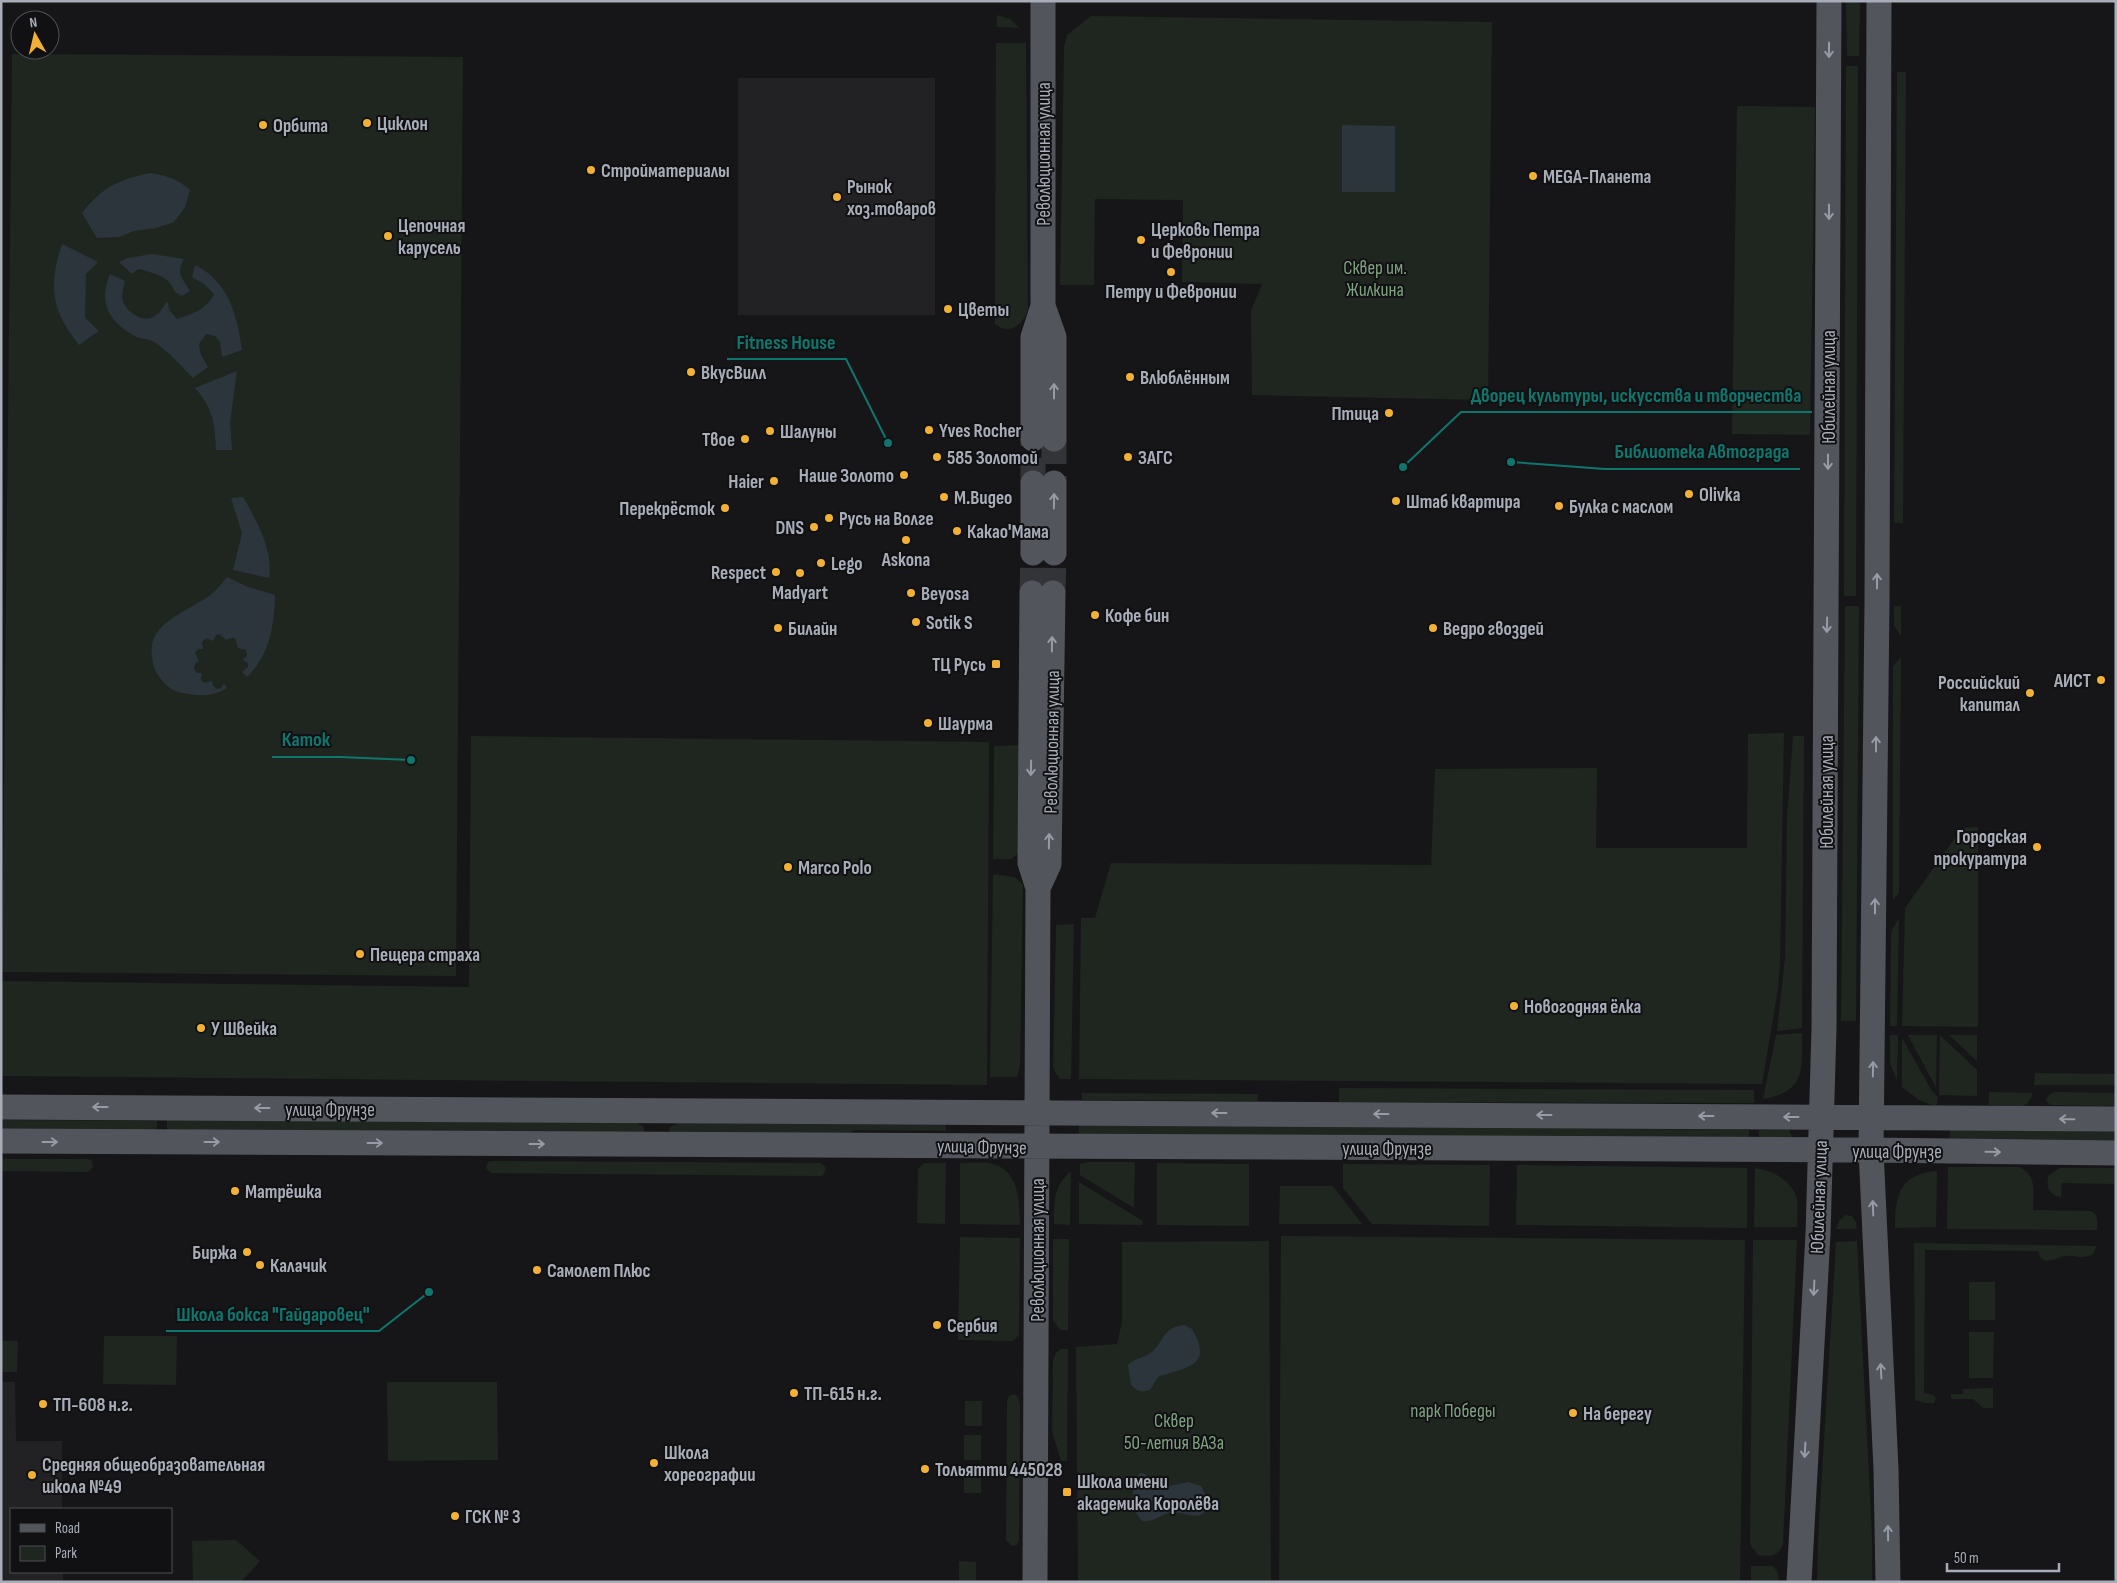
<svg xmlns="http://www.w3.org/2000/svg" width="2117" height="1583" font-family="'Sofia Sans Condensed',sans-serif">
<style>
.built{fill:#222225}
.green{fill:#1e261f}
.water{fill:#2c353c}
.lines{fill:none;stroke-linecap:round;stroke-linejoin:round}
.major-tunnel{stroke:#333438;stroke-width:25;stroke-dasharray:25 12;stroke-linecap:butt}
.major{stroke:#53555c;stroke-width:25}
.oneway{stroke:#979ba6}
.poi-dot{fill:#f2b134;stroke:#111113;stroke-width:2}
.labels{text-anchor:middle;stroke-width:4;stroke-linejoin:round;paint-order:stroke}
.poi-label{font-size:19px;font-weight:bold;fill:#a8adb8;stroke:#111113;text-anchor:start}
.street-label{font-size:19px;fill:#a8adb8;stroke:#111113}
.park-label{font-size:19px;fill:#7fa381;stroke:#111113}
.leader{fill:none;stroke:#0f766e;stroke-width:2}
.callout-dot{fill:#0f766e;stroke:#111113;stroke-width:2}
.callout-label{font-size:20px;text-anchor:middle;font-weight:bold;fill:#0f766e;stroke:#111113;stroke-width:4;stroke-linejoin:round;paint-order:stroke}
</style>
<rect width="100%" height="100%" fill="#161618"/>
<path class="built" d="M 738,78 L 935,78 L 935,315 L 738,315 Z
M 1,1382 L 15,1382 L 16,1441 L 62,1441 L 62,1509 L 11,1509 L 11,1572 L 63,1572 L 63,1582 L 1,1582 Z"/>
<path class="green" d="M 1846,1 L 1860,1 L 1859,56 L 1847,56 Z
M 997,15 L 1010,19 L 1019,28 L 997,27 Z
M 1091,16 L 1492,22 L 1488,400 L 1252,395 L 1251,311 L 1262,284 L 1182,282 L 1183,200 L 1095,199 L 1094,285 L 1060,285 L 1064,47 L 1067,35 Z
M 996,43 L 1026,43 L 1028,310 C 1023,325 1009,336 995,324 Z
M 12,54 L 463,57 L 456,976 L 2,972 Z
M 1846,66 L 1858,66 L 1856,596 L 1844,596 Z
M 1897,72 L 1906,72 L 1903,523 L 1894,523 Z
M 1737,106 L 1815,107 L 1810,435 L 1732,434 Z
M 1845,606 L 1859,606 L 1856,1021 L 1841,1021 Z
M 1894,606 L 1901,606 L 1901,636 L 1894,626 Z
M 1901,657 L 1899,893 L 1893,900 L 1893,666 Z
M 1784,733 L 1780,962 L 1778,989 L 1762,1084 L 1079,1079 L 1081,918 L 1095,918 L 1111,863 L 1431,865 L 1435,769 L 1597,768 L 1596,848 L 1747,848 L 1748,734 Z
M 471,736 L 989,742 L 987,1085 L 1,1076 L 1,981 L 469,987 Z
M 1793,736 L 1804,736 L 1802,1028 L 1777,1031 L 1785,958 L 1787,817 Z
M 1024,745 L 1018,854 L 1011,859 L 993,859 L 994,746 Z
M 1978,827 L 1978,1027 L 1902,1026 L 1905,908 L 1962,828 Z
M 993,874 L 1015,877 L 1023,885 L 1020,1065 L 1017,1077 L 990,1077 Z
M 1899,918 L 1897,1026 L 1890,1026 L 1891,936 L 1892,930 Z
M 1074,924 L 1071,1079 L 1060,1079 L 1056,1074 L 1053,1067 L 1056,925 Z
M 1802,1033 C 1802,1069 1806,1092 1763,1099 L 1776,1035 Z
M 1890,1035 L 1898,1035 L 1897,1080 L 1890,1064 Z
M 1908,1035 L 1937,1035 L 1936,1088 Z
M 1940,1035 L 1977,1070 L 1977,1096 L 1939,1095 Z
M 1949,1035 L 1977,1035 L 1977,1061 Z
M 1902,1038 L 1932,1091 L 1938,1097 L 1937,1104 L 1935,1106 L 1919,1100 L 1902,1087 Z
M 2035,1073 L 2116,1074 L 2116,1085 L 2034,1085 Z
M 1339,1088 L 1754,1090 L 1754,1103 L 1339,1102 Z
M 1989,1092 L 2033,1093 L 2028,1103 L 2023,1106 L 1989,1105 Z
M 2054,1092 L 2116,1093 L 2116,1106 L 2050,1105 L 2046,1100 L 2048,1096 Z
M 1082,1093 L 1258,1094 L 1258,1101 L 1082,1100 Z
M 1,1120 L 157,1121 L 157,1134 L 1,1133 Z
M 167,1120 L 637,1123 L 644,1127 L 644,1134 L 167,1134 Z
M 678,1123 L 946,1125 L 946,1131 L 855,1130 L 844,1137 L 669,1133 L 670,1127 Z
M 1079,1125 L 1749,1130 L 1749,1143 L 1079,1137 Z
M 1759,1130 L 1789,1130 L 1792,1136 L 1790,1140 L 1759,1143 Z
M 1950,1130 L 2116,1131 L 2116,1143 L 1949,1142 Z
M 1,1159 L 88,1159 L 92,1161 L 93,1167 L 88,1172 L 1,1171 Z
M 491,1161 L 821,1163 L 826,1168 L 824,1175 L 821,1176 L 491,1173 L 486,1168 L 488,1162 Z
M 1089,1162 L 1135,1162 L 1134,1208 L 1080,1175 L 1080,1164 Z
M 924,1163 L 946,1163 L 945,1224 L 917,1223 L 918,1169 Z
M 960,1163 C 969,1163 979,1162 988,1163 C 1020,1168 1019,1200 1020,1225 L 960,1224 Z
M 1157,1163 L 1249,1164 L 1249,1226 L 1157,1225 Z
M 1343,1164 L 1490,1165 L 1489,1226 L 1372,1224 L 1343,1188 Z
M 1517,1165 L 1747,1168 L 1747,1228 L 1516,1225 Z
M 1948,1167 L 2018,1167 C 2038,1174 2033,1192 2033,1210 L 2091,1211 C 2099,1215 2097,1222 2097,1230 L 1947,1229 Z
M 1755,1168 C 1771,1170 1790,1179 1796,1196 C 1799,1205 1797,1217 1797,1227 L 1754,1227 Z
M 2060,1168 L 2116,1168 L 2116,1184 L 2062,1183 L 2061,1197 L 2056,1196 C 2047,1191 2046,1184 2049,1175 Z
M 1071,1171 L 1070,1225 L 1054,1224 C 1054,1203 1053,1186 1071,1171 Z
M 1937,1171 L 1936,1227 L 1895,1228 C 1895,1196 1899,1174 1937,1171 Z
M 1079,1182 L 1143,1221 L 1142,1225 L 1079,1224 Z
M 1280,1186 L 1333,1186 L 1362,1224 L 1279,1224 Z
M 1845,1215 L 1852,1216 L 1856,1222 L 1857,1229 L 1836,1229 L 1839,1221 Z
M 1281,1236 L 1745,1240 L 1740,1582 L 1279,1582 Z
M 960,1237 L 1020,1238 L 1019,1335 L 1013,1341 L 958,1340 Z
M 1053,1239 L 1069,1239 L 1068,1330 L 1060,1330 L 1053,1320 Z
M 1753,1240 L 1797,1240 L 1783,1544 C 1779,1556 1770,1557 1758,1555 L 1751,1546 L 1750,1541 Z
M 1269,1241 L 1271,1582 L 1078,1582 L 1076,1347 L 1117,1344 L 1122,1322 L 1122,1242 Z
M 1857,1241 L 1872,1536 L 1872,1582 L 1817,1582 L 1818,1539 L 1836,1242 Z
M 1914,1243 L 2097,1246 L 2093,1254 C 2083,1261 2071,1253 2061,1257 C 2055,1259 2052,1260 2045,1261 L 2040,1257 L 2038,1251 L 1925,1250 L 1924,1393 L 1933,1395 L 1936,1398 L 1934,1403 L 1925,1403 L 1915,1400 Z
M 1969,1282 L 1995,1282 L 1995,1320 L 1969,1320 Z
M 1969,1332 L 1994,1332 L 1993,1378 L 1969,1378 Z
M 104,1336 L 177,1336 L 176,1385 L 103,1384 Z
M 1,1341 L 18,1341 L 17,1372 L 1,1372 Z
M 1061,1349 L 1068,1349 L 1067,1461 L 1061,1461 L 1052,1431 L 1053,1360 L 1056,1353 Z
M 387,1382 L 497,1382 L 498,1460 L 388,1461 Z
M 1993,1388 L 1993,1408 L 1983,1408 L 1973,1399 L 1951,1399 L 1951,1394 L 1963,1394 L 1963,1389 Z
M 1014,1394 L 1018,1397 L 1020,1405 L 1019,1540 L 1017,1545 L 1012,1546 L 1006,1540 L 1007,1402 L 1009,1396 Z
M 965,1401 L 982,1401 L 982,1426 L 965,1426 Z
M 964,1435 L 981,1435 L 981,1460 L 964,1460 Z
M 964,1468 L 981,1468 L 981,1493 L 964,1493 Z
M 236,1540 L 260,1561 L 241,1582 L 193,1582 L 192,1541 Z
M 959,1561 L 976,1562 L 976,1582 L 959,1582 Z
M 1751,1566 L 1773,1566 L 1778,1573 L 1779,1582 L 1751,1582 Z"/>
<path class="water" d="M 1342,125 L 1395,126 L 1395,192 L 1342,192 Z
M 150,173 C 167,176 177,178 190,190 L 185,207 L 174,222 L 156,228 L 134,231 L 119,237 L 97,238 L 82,213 C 103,187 117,180 150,173 Z
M 62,244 L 98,262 L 86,274 L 85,318 L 99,331 L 79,345 C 51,309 48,287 62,244 Z
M 152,254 L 184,259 C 175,274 183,278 190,291 L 182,296 C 170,290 176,290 169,282 C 162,275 148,271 138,269 L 132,274 L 119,262 L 128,258 Z
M 195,265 C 229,282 237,315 242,350 L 222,357 L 220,342 L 215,336 L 206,334 L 199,344 L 201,355 L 208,367 L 193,378 C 181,366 170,353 156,343 C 151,339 143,339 137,337 C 109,323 98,303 110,274 L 125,281 C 124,286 122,292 122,297 C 123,309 140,322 151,318 C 159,315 163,308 167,301 L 170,311 L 177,319 C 193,314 207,309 214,294 L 204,284 L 192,277 Z
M 237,371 L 230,423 L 232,450 L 216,450 C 215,424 213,408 195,388 Z
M 243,497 C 256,519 274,552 269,578 L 233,570 L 242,533 L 231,498 Z
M 227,577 L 248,587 L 275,595 C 274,627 270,654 247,677 L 242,672 L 248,667 L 248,663 L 243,660 L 247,655 L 246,650 L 238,648 L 235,638 L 231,638 L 226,640 L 220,634 L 216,635 L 213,641 L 206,638 L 202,642 L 203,649 L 198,649 L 195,653 L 199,661 L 195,663 L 194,669 L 197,673 L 202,673 L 201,679 L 204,683 L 212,681 L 213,686 L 217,689 L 221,688 L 224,684 L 227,688 C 211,698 195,696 178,692 C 168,689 161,680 156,672 C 153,667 153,662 152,657 C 146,620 193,611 214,592 C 219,587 223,582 227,577 Z
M 1184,1325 L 1192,1329 C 1215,1368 1184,1367 1158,1377 L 1150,1390 C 1141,1393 1137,1391 1131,1385 L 1128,1365 C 1135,1358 1144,1358 1152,1352 C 1165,1340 1162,1328 1184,1325 Z
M 1140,1473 L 1143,1473 L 1165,1487 L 1188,1482 L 1201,1486 C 1206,1494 1208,1504 1204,1513 C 1193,1520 1181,1510 1169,1513 C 1160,1515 1152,1523 1143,1521 C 1130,1512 1130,1484 1140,1473 Z"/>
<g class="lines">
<path class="major-tunnel" d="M 1054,439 L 1054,483
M 1033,483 L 1033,439
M 1032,593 L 1033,553
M 1053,593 L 1054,553"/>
<path class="major" d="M 1879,1 L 1877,602 L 1871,1150 L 1886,1469 L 1888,1582
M 1043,306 L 1054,337 L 1054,439
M 1033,439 L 1033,337 L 1043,306 L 1043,1
M 1033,553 L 1033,483
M 1054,553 L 1054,483
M 1032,593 L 1030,863 L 1038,888 L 1035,1582
M 1038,888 L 1049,864 L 1053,593
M 1,1107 L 2116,1119
M 1,1141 L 1871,1150 L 2116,1153
M 1799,1582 L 1818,1234 L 1824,1029 L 1829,1"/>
</g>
<defs><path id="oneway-shaft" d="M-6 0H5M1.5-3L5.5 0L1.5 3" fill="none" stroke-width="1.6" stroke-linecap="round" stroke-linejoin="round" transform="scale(1.25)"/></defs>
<g class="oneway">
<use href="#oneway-shaft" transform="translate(1829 50) rotate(90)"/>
<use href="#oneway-shaft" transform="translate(1829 212) rotate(90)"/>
<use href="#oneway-shaft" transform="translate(1054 391) rotate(-90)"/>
<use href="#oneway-shaft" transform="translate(1828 462) rotate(90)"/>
<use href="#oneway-shaft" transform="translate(1054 501) rotate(-89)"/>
<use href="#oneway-shaft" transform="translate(1877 581) rotate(-90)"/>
<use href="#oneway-shaft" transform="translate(1827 625) rotate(91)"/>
<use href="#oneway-shaft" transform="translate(1052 644) rotate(-89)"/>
<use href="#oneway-shaft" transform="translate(1876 744) rotate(-90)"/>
<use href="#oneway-shaft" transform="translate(1031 768) rotate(91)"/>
<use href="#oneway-shaft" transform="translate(1049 841) rotate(-89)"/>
<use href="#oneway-shaft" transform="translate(1875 906) rotate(-90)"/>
<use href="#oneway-shaft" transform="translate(1873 1069) rotate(-89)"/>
<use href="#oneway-shaft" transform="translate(100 1107) rotate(-180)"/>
<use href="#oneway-shaft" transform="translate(262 1108) rotate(-180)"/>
<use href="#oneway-shaft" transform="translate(1219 1113) rotate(-180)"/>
<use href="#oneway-shaft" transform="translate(1381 1114) rotate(-180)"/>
<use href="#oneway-shaft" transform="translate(1544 1115) rotate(-180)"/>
<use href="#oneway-shaft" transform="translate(1706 1116) rotate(-180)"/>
<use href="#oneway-shaft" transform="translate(1791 1117) rotate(-180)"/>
<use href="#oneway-shaft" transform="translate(2067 1119) rotate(-179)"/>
<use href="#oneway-shaft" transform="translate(50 1142)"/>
<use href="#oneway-shaft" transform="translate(212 1142)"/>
<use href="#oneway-shaft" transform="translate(375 1143)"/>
<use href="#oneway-shaft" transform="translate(537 1144)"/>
<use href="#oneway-shaft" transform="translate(1993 1152) rotate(1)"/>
<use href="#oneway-shaft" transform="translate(1873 1208) rotate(-92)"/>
<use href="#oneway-shaft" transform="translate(1814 1288) rotate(93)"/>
<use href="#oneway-shaft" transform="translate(1881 1371) rotate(-93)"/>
<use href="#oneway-shaft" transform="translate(1805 1450) rotate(93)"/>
<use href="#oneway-shaft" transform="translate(1888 1533) rotate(-91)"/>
</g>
<g class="poi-dot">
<circle cx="367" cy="123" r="5"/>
<circle cx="263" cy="125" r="5"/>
<circle cx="591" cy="170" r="5"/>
<circle cx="1533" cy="176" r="5"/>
<circle cx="837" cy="197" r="5"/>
<circle cx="388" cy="236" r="5"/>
<circle cx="1141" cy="240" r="5"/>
<circle cx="1171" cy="272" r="5"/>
<circle cx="948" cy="309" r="5"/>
<circle cx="691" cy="372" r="5"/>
<circle cx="1130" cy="377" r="5"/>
<circle cx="1389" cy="413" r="5"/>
<circle cx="929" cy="430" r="5"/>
<circle cx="770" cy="431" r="5"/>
<circle cx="745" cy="439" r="5"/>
<circle cx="937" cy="457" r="5"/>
<circle cx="1128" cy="457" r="5"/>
<circle cx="904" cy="475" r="5"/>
<circle cx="774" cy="481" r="5"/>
<circle cx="1689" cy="494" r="5"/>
<circle cx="944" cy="497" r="5"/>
<circle cx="1396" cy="501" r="5"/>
<circle cx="1559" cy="506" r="5"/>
<circle cx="725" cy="508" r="5"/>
<circle cx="829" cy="518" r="5"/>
<circle cx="814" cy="527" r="5"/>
<circle cx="957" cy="531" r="5"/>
<circle cx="906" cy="540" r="5"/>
<circle cx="821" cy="563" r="5"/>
<circle cx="776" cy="572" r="5"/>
<circle cx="800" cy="573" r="5"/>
<circle cx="911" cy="593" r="5"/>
<circle cx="1095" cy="615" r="5"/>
<circle cx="916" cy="622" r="5"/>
<circle cx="778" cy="628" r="5"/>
<circle cx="1433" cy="628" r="5"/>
<rect x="991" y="659" width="10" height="10" rx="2.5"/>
<circle cx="2101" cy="680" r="5"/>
<circle cx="2030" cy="693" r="5"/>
<circle cx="928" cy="723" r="5"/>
<circle cx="2037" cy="847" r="5"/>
<circle cx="788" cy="867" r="5"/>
<circle cx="360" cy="954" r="5"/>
<circle cx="1514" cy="1006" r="5"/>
<circle cx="201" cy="1028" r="5"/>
<circle cx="235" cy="1191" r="5"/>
<circle cx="247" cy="1252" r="5"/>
<circle cx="260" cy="1265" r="5"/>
<circle cx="537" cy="1270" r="5"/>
<circle cx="937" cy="1325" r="5"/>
<circle cx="794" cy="1393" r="5"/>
<circle cx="43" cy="1404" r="5"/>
<circle cx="1573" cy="1413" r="5"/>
<circle cx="654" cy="1463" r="5"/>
<circle cx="925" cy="1469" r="5"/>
<circle cx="32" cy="1475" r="5"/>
<rect x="1062" y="1487" width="10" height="10" rx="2.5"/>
<circle cx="455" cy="1516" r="5"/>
</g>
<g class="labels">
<g class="poi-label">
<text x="377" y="130">Циклон</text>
<text x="273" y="132">Орбита</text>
<text x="601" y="177">Стройматериалы</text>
<text x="1543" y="183">MEGA-Планета</text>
<text x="847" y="193">Рынок<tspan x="847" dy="22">хоз.товаров</tspan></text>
<text x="398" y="232">Цепочная<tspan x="398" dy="22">карусель</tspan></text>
<text x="1151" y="236">Церковь Петра<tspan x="1151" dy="22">и Февронии</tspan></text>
<text x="1171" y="298" text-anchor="middle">Петру и Февронии</text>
<text x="958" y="316">Цветы</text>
<text x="701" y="379">ВкусВилл</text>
<text x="1140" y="384">Влюблённым</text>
<text x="1379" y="420" text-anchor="end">Птица</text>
<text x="939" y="437">Yves Rocher</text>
<text x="780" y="438">Шалуны</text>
<text x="735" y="446" text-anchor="end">Твое</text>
<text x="947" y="464">585 Золотой</text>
<text x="1138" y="464">ЗАГС</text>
<text x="894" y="482" text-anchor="end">Наше Золото</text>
<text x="764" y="488" text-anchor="end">Haier</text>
<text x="1699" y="501">Olivka</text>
<text x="954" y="504">М.Видео</text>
<text x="1406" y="508">Штаб квартира</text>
<text x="1569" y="513">Булка с маслом</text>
<text x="715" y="515" text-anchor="end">Перекрёсток</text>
<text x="839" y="525">Русь на Волге</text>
<text x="804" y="534" text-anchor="end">DNS</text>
<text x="967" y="538">Какао'Мама</text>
<text x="906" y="566" text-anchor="middle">Askona</text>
<text x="831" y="570">Lego</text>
<text x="766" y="579" text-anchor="end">Respect</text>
<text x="800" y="599" text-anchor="middle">Madyart</text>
<text x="921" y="600">Beyosa</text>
<text x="1105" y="622">Кофе бин</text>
<text x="926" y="629">Sotik S</text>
<text x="788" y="635">Билайн</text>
<text x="1443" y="635">Ведро гвоздей</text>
<text x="986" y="671" text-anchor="end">ТЦ Русь</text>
<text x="2091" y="687" text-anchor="end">АИСТ</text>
<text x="2020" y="689" text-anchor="end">Российский<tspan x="2020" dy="22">капитал</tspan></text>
<text x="938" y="730">Шаурма</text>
<text x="2027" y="843" text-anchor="end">Городская<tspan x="2027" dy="22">прокуратура</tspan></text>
<text x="798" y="874">Marco Polo</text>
<text x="370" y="961">Пещера страха</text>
<text x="1524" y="1013">Новогодняя ёлка</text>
<text x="211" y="1035">У Швейка</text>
<text x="245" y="1198">Матрёшка</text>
<text x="237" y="1259" text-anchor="end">Биржа</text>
<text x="270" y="1272">Калачик</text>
<text x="547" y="1277">Самолет Плюс</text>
<text x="947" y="1332">Сербия</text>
<text x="804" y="1400">ТП-615 н.г.</text>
<text x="53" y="1411">ТП-608 н.г.</text>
<text x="1583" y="1420">На берегу</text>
<text x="664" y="1459">Школа<tspan x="664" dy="22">хореографии</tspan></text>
<text x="42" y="1471">Средняя общеобразовательная<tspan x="42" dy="22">школа №49</tspan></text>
<text x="935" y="1476">Тольятти 445028</text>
<text x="1077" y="1488">Школа имени<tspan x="1077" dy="22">академика Королёва</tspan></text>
<text x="465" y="1523">ГСК № 3</text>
</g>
<g class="street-label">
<text transform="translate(1043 154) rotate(-90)" y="7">Революционная улица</text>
<text transform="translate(1828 387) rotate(-90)" y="7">Юбилейная улица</text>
<text transform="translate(1051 742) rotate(-89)" y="7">Революционная улица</text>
<text transform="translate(1826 792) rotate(-90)" y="7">Юбилейная улица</text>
<text x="330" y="1116">улица Фрунзе</text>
<text transform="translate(982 1146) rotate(1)" y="7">улица Фрунзе</text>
<text x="1387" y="1155">улица Фрунзе</text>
<text x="1897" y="1158">улица Фрунзе</text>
<text transform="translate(1818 1197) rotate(-88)" y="7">Юбилейная улица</text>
<text transform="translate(1037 1250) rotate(-90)" y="7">Революционная улица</text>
</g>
<g class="park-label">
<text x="1375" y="274">Сквер им.<tspan x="1375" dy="22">Жилкина</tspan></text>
<text x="1453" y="1417">парк Победы</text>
<text x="1174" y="1427">Сквер<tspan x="1174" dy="22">50-летия ВАЗа</tspan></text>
</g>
</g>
<path class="leader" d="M888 443L846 359H727M1403 467L1461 412H1812M1511 462L1605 469H1800M411 760L340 757H272M429 1292L379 1331H166"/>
<g class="callout-dot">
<circle cx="888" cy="443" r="5"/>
<circle cx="1403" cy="467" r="5"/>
<circle cx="1511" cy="462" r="5"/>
<circle cx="411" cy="760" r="5"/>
<circle cx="429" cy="1292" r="5"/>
</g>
<g class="callout-label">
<text x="786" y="349">Fitness House</text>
<text x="1636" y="402">Дворец культуры, искусства и творчества</text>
<text x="1702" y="458">Библиотека Автограда</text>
<text x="306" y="746">Каток</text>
<text x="273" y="1321">Школа бокса "Гайдаровец"</text>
</g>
<rect width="2117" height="1583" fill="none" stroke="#a8adb8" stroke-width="5"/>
<rect x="10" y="1508" width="162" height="65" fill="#111113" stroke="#4d4f55"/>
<rect x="20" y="1524" width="25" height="8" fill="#53555c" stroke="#4d4f55"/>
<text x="55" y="1533" font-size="15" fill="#a8adb8">Road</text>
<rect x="20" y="1546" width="25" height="15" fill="#1e261f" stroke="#4d4f55"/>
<text x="55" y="1558" font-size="15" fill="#a8adb8">Park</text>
<g transform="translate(35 35) rotate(352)"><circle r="24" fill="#111113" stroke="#4d4f55"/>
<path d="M0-4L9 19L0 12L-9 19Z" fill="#f2b134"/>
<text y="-8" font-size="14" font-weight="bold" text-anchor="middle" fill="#a8adb8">N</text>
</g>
<path d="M1947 1563v8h112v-8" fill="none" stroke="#a8adb8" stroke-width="2.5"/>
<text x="1954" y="1563" font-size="15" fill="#a8adb8" stroke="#111113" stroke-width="4" paint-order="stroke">50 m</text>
</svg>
